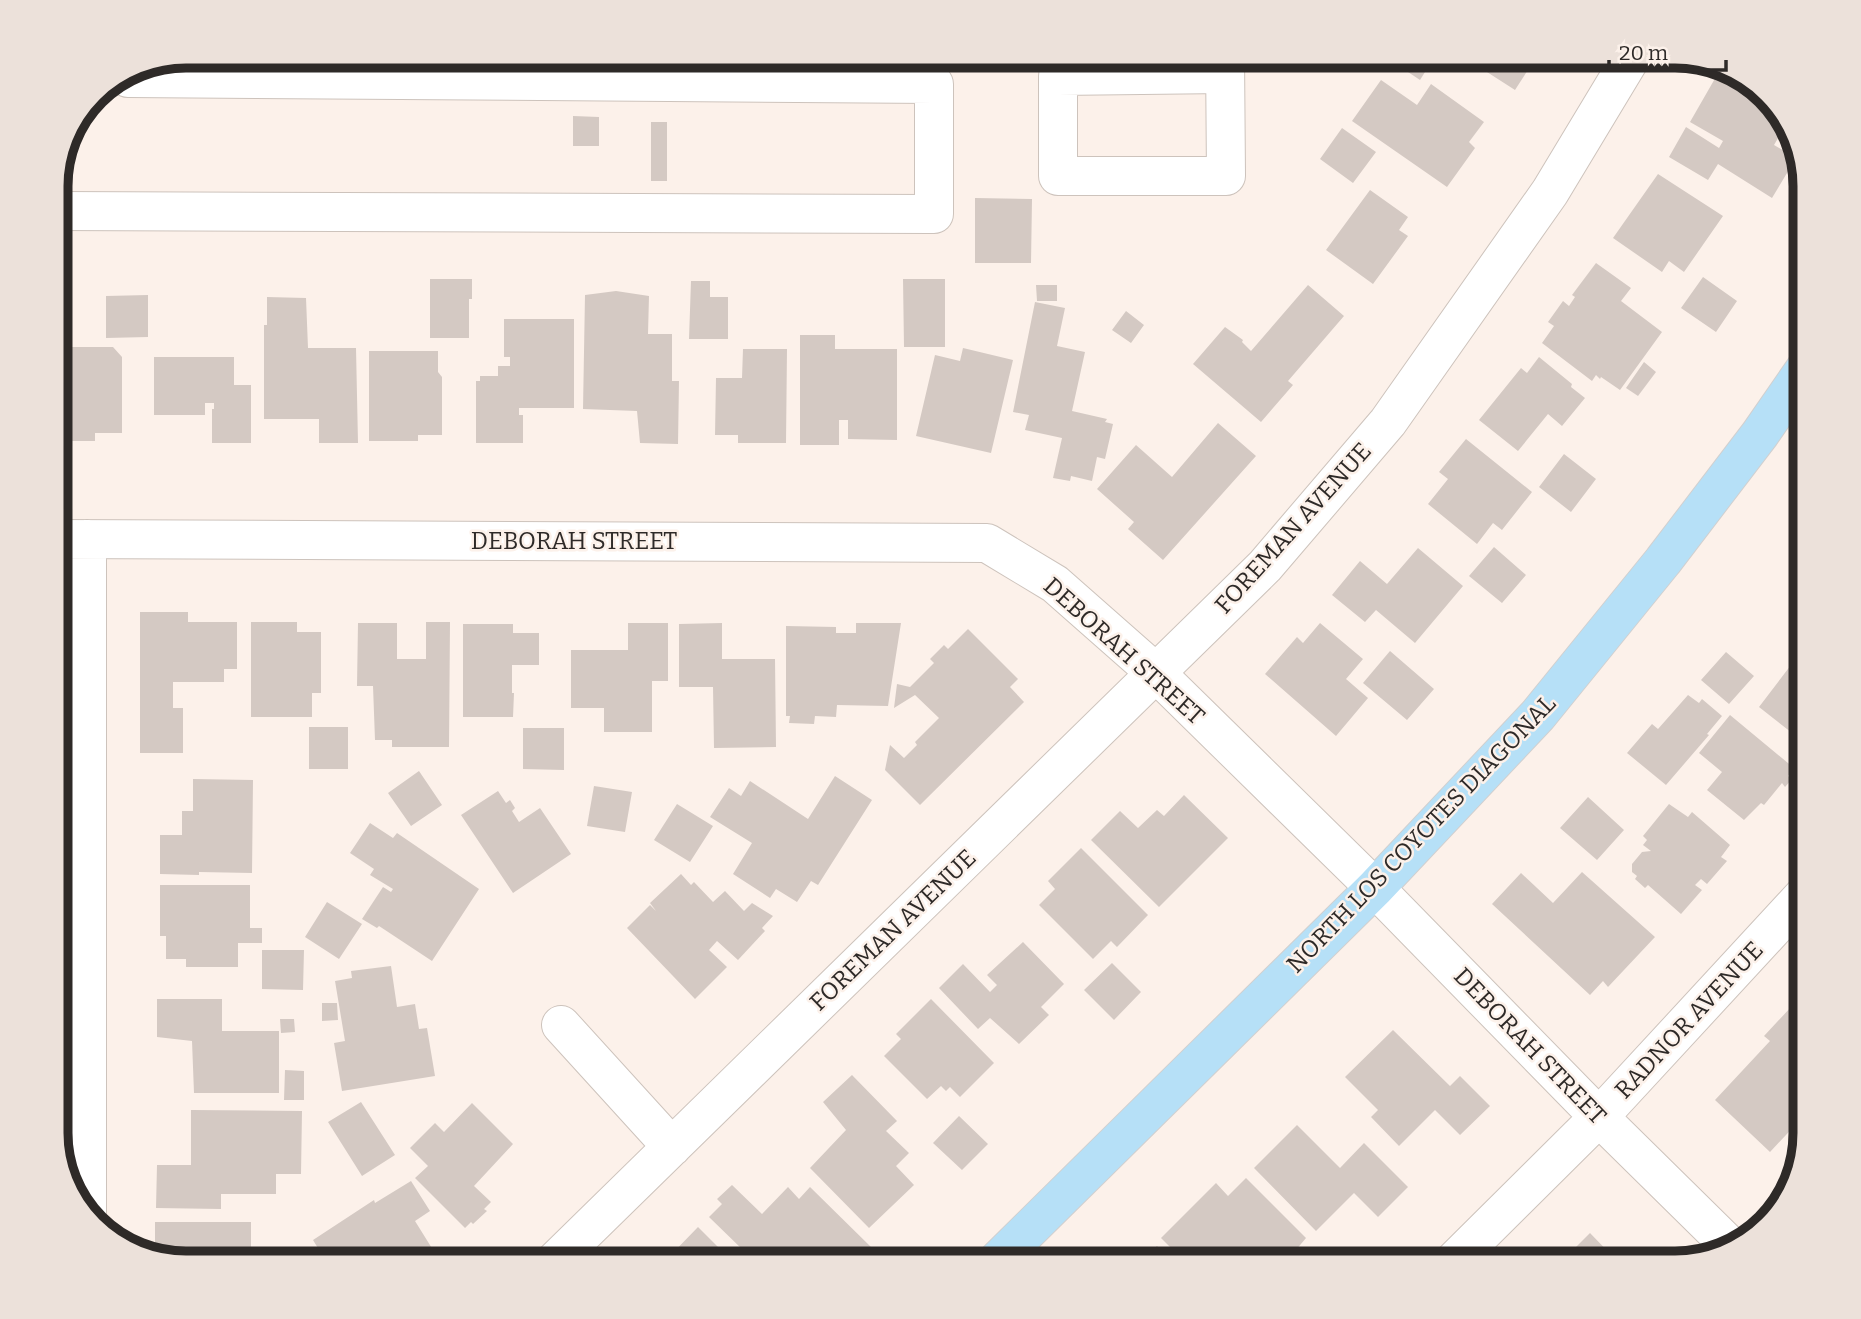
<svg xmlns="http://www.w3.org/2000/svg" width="1861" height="1319" font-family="Bitter,serif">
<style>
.building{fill:#d4c9c3}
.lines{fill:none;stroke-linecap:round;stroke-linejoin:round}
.minor-casing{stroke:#cdc3bc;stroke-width:40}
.major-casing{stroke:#d1d0d0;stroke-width:40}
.minor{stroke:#fff;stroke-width:38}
.major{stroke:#b6e0f7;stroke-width:38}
.labels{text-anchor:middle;stroke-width:5;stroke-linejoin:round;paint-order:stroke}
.street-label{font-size:24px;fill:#2e2a28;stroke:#fcf1ea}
.rim{fill:none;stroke:#2e2a28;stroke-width:9}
</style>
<rect width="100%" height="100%" fill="#fcf1ea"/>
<path class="building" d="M 1384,56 L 1435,56 L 1420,80 Z
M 1462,56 L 1537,56 L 1515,90 Z
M 1717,75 L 1754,97 L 1753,99 L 1781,116 L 1787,123 L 1774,145 L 1796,158 L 1772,198 L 1718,164 L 1708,180 L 1669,157 L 1686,127 L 1719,148 L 1723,141 L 1690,122 Z
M 1381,80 L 1417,105 L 1431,84 L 1484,122 L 1469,142 L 1475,148 L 1447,187 L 1352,121 Z
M 573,116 L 599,117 L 599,146 L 573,146 Z
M 651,122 L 667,122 L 667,181 L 651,181 Z
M 1342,128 L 1376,152 L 1353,183 L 1320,159 Z
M 1658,174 L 1723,216 L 1684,272 L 1669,261 L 1662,272 L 1613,238 Z
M 1370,190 L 1408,217 L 1399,230 L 1408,236 L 1373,284 L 1326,250 Z
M 975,198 L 1032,199 L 1031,263 L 975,263 Z
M 1596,263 L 1631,288 L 1621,301 L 1662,332 L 1620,390 L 1601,377 L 1600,379 L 1596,375 L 1592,381 L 1542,343 L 1554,326 L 1548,322 L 1563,301 L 1569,306 L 1575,297 L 1572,295 Z
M 1703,277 L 1737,301 L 1716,332 L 1681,308 Z
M 430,279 L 472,279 L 472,299 L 469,299 L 469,338 L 430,338 Z
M 903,279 L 945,279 L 945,347 L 904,347 Z
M 691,281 L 710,281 L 710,297 L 728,297 L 728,339 L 689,339 Z
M 1036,285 L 1057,285 L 1057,301 L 1037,301 Z
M 1308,285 L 1344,316 L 1288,381 L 1293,385 L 1261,422 L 1193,364 L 1225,327 L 1243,340 L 1242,342 L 1251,351 Z
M 616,291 L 649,296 L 648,334 L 672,334 L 672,381 L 679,381 L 678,444 L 640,443 L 637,411 L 583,409 L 585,295 Z
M 148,295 L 148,337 L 106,338 L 106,296 Z
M 267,297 L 306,298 L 308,348 L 356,348 L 358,443 L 319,443 L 319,419 L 264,419 L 264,325 L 267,325 Z
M 1035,302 L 1065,308 L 1057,346 L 1085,352 L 1072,411 L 1107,419 L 1105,422 L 1113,424 L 1105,459 L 1097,457 L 1092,481 L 1071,476 L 1070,481 L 1053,478 L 1062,438 L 1025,430 L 1029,415 L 1013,412 Z
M 1126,311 L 1144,325 L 1131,343 L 1112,330 Z
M 504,319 L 574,319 L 574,408 L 519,408 L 519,415 L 523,415 L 523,443 L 476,443 L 476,381 L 480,381 L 480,376 L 498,376 L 498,366 L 510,366 L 510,357 L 504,357 Z
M 800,335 L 835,335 L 835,349 L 897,349 L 897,440 L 848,439 L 848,420 L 839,420 L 839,445 L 800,445 Z
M 56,347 L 113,347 L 122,357 L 122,433 L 95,433 L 95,441 L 56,441 Z
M 963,348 L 1013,360 L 991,453 L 916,436 L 935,355 L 960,361 Z
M 743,349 L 787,349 L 786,443 L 738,443 L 738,435 L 715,435 L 716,378 L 742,378 Z
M 369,351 L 438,351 L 438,372 L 442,377 L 442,435 L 418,435 L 418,441 L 369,441 Z
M 154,357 L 234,357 L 234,385 L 251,385 L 251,443 L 212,443 L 212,409 L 214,409 L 214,403 L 205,403 L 205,415 L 154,415 Z
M 1539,357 L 1572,384 L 1571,387 L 1585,398 L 1562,426 L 1548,414 L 1518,451 L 1479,420 L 1521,368 L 1527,373 Z
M 1644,362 L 1656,372 L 1638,396 L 1626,388 Z
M 1218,423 L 1256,456 L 1163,560 L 1128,529 L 1134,522 L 1097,489 L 1136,445 L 1172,477 Z
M 1466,439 L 1532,492 L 1502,530 L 1493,523 L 1477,544 L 1428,504 L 1448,479 L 1439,472 Z
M 1564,454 L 1596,479 L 1571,512 L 1539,487 Z
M 1494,547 L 1526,575 L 1502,603 L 1469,576 Z
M 1418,548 L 1463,586 L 1415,643 L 1376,610 L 1365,622 L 1332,595 L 1360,561 L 1387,584 Z
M 140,612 L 188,612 L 188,622 L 237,622 L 237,669 L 224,669 L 224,682 L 173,682 L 173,708 L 183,708 L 183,753 L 140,753 Z
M 251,622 L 297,622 L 297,632 L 321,632 L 321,693 L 312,693 L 312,717 L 251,717 Z
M 426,622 L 450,622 L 449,747 L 392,747 L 392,740 L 375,740 L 373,686 L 357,686 L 358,623 L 397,623 L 397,659 L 426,659 Z
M 628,623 L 668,623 L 668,681 L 652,681 L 652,732 L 604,732 L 604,708 L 571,708 L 571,650 L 628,650 Z
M 722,623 L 722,659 L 775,659 L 776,747 L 714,748 L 713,687 L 679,687 L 679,624 Z
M 856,623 L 901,623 L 888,706 L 837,705 L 836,717 L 815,716 L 814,724 L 789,723 L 790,716 L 786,716 L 786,626 L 836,627 L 836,633 L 856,633 Z
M 1320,623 L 1363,659 L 1346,679 L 1368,698 L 1336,736 L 1265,674 L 1297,637 L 1303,643 Z
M 463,624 L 513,624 L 513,633 L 539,633 L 539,665 L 512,665 L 512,693 L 514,693 L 513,717 L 463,717 Z
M 968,629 L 1018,679 L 1010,687 L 1024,702 L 920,805 L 885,770 L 890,745 L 904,758 L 917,745 L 915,742 L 939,718 L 915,695 L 894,708 L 897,684 L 910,687 L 934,663 L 930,659 L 944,645 L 948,649 Z
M 1390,651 L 1434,689 L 1407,720 L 1363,683 Z
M 1726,652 L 1754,676 L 1729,704 L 1701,680 Z
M 1791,665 L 1805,676 L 1805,741 L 1803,740 L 1800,744 L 1794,740 L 1796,736 L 1759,707 Z
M 1688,695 L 1699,703 L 1702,699 L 1722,716 L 1707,734 L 1709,735 L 1666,785 L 1627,753 L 1652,724 L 1658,729 Z
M 1730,715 L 1794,768 L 1788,776 L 1792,779 L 1785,787 L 1782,783 L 1764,805 L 1761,803 L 1744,820 L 1707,790 L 1722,772 L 1699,753 Z
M 309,727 L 348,727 L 348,769 L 309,769 Z
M 523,728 L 564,728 L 564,770 L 523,769 Z
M 419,771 L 442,805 L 411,826 L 388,793 Z
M 835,776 L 872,800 L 818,885 L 811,881 L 797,902 L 776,889 L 770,898 L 733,874 L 752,843 L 710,817 L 729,788 L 741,796 L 750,781 L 808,819 Z
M 193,779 L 253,780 L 252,873 L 199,872 L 199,875 L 160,874 L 160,835 L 182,835 L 182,811 L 193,811 Z
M 594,786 L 632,792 L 625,832 L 587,826 Z
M 498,791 L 506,803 L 510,800 L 515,808 L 512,811 L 519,822 L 540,808 L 571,854 L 513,893 L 461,815 Z
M 1184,795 L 1228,838 L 1159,907 L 1091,840 L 1120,811 L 1138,828 L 1157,810 L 1164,816 Z
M 1588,797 L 1624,830 L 1597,860 L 1560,828 Z
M 677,804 L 713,826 L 690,862 L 654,840 Z
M 1669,804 L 1688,817 L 1692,812 L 1730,845 L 1721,857 L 1727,861 L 1707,884 L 1701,879 L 1695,885 L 1702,890 L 1681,914 L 1648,885 L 1645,888 L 1635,879 L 1637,876 L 1632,872 L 1632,864 L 1642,852 L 1651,851 L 1643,845 L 1647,840 L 1643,836 Z
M 370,823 L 393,838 L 397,833 L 479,889 L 432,961 L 379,926 L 377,928 L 362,919 L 383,887 L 391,892 L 393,889 L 370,875 L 374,869 L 350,853 Z
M 1081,848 L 1148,915 L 1117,947 L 1111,941 L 1093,959 L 1039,905 L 1055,889 L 1048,881 Z
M 1582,872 L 1655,937 L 1608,987 L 1603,981 L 1590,995 L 1492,904 L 1521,873 L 1553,903 Z
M 681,874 L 691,885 L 694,882 L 713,902 L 725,891 L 744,911 L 752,903 L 773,916 L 762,928 L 765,931 L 738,960 L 717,941 L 709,950 L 727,967 L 695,999 L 627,928 L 650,905 L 656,911 L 650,903 Z
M 160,885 L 250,885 L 250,928 L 262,928 L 262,943 L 238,943 L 238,967 L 186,967 L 186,959 L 166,959 L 166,936 L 160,936 Z
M 327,902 L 362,924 L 339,959 L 305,937 Z
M 1023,942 L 1064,984 L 1041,1007 L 1049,1015 L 1019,1044 L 990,1018 L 978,1029 L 939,988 L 963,964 L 990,992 L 997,985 L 987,975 Z
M 262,950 L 304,950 L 303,990 L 262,989 Z
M 1112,963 L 1141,992 L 1114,1020 L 1084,990 Z
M 391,966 L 397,1007 L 415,1004 L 419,1029 L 427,1028 L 435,1076 L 342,1091 L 334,1043 L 345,1041 L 335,981 L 352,978 L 351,971 Z
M 157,999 L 222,999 L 222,1031 L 279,1031 L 279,1093 L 194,1093 L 192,1041 L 157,1037 Z
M 931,999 L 994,1063 L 960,1097 L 950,1087 L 946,1091 L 941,1086 L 927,1099 L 884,1056 L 901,1039 L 896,1034 Z
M 322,1003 L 337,1003 L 338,1020 L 322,1021 Z
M 1792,1006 L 1805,1018 L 1805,1124 L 1800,1120 L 1770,1152 L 1715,1100 L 1770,1041 L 1764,1036 Z
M 280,1019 L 294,1019 L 295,1032 L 281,1033 Z
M 1393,1030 L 1450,1086 L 1460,1076 L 1490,1106 L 1460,1135 L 1435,1110 L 1399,1146 L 1371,1117 L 1378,1110 L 1345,1077 Z
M 285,1070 L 304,1071 L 304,1100 L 284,1100 Z
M 852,1075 L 897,1121 L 886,1131 L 909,1153 L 896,1166 L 914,1185 L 869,1228 L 810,1168 L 846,1130 L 823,1102 Z
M 361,1102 L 395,1155 L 362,1176 L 328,1122 Z
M 472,1103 L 513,1144 L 474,1186 L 491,1202 L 484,1209 L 487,1211 L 473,1224 L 471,1222 L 465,1228 L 415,1178 L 428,1166 L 410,1148 L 435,1123 L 444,1132 Z
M 191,1110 L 302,1111 L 301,1174 L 276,1174 L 276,1194 L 221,1194 L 221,1209 L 156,1208 L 157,1165 L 191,1165 Z
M 959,1116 L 988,1144 L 962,1170 L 933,1143 Z
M 1297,1125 L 1340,1168 L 1364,1143 L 1408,1187 L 1378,1217 L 1354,1193 L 1316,1231 L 1254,1168 Z
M 1246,1178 L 1306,1238 L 1285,1263 L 1186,1263 L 1161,1238 L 1216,1183 L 1228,1196 Z
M 411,1181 L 430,1211 L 415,1221 L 438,1258 L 430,1263 L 327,1263 L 313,1240 L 374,1200 L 375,1203 Z
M 732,1185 L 762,1214 L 788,1187 L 799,1199 L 810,1187 L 871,1247 L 856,1263 L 805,1263 L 802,1260 L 799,1263 L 771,1263 L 763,1255 L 756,1263 L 749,1263 L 742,1256 L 745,1252 L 709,1217 L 722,1204 L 717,1199 Z
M 155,1222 L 251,1222 L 251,1263 L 186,1263 L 155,1252 Z
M 698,1227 L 734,1263 L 667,1263 L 665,1261 Z
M 1590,1233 L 1619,1263 L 1559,1263 L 1564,1258 L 1567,1261 L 1573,1255 L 1570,1253 Z
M 1157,1246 L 1174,1263 L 1155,1263 L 1147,1255 Z"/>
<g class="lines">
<defs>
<path id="minor" d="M 1225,56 L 1226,176 L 1058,176 L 1058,76 L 1225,74
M 56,211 L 934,214 L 934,84 L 128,78
M 56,539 L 987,543 L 1055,584 L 1156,673 L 1375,888 L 1599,1117 L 1733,1249
M 87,539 L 87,1212
M 561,1025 L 672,1147
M 553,1263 L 1265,566 L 1388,422 L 1550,192 L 1632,56
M 1452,1263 L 1599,1117 L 1805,894"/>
<path id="major" d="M 995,1263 L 1375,888 L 1538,715 L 1663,561 L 1760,434 L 1805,369"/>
</defs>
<use href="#minor" class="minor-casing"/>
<use href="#major" class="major-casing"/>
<use href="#minor" class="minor"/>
<use href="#major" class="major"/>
</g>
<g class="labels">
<g class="street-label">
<text transform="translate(1293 528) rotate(-48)" y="8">FOREMAN AVENUE</text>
<text x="574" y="549">DEBORAH STREET</text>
<text transform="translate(1124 651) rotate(42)" y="8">DEBORAH STREET</text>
<text transform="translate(1421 834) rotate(-46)" y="8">NORTH LOS COYOTES DIAGONAL</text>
<text transform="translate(893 930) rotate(-44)" y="8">FOREMAN AVENUE</text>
<text transform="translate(1689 1020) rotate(-47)" y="8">RADNOR AVENUE</text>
<text transform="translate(1530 1046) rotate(46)" y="8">DEBORAH STREET</text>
</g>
</g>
<path d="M0 0H1861V1319H0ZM186 68H1675A118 118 0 0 1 1793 186V1133A118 118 0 0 1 1675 1251H186A118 118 0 0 1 68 1133V186A118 118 0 0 1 186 68Z" fill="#ece1da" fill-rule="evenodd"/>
<path class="rim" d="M186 68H1675A118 118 0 0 1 1793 186V1133A118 118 0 0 1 1675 1251H186A118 118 0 0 1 68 1133V186A118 118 0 0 1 186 68Z"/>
<path d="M1609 60v10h117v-10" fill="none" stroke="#2e2a28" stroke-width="3.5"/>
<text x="1619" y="60" font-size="21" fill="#2e2a28" stroke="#fcf1ea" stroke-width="5" paint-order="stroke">20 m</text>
</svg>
